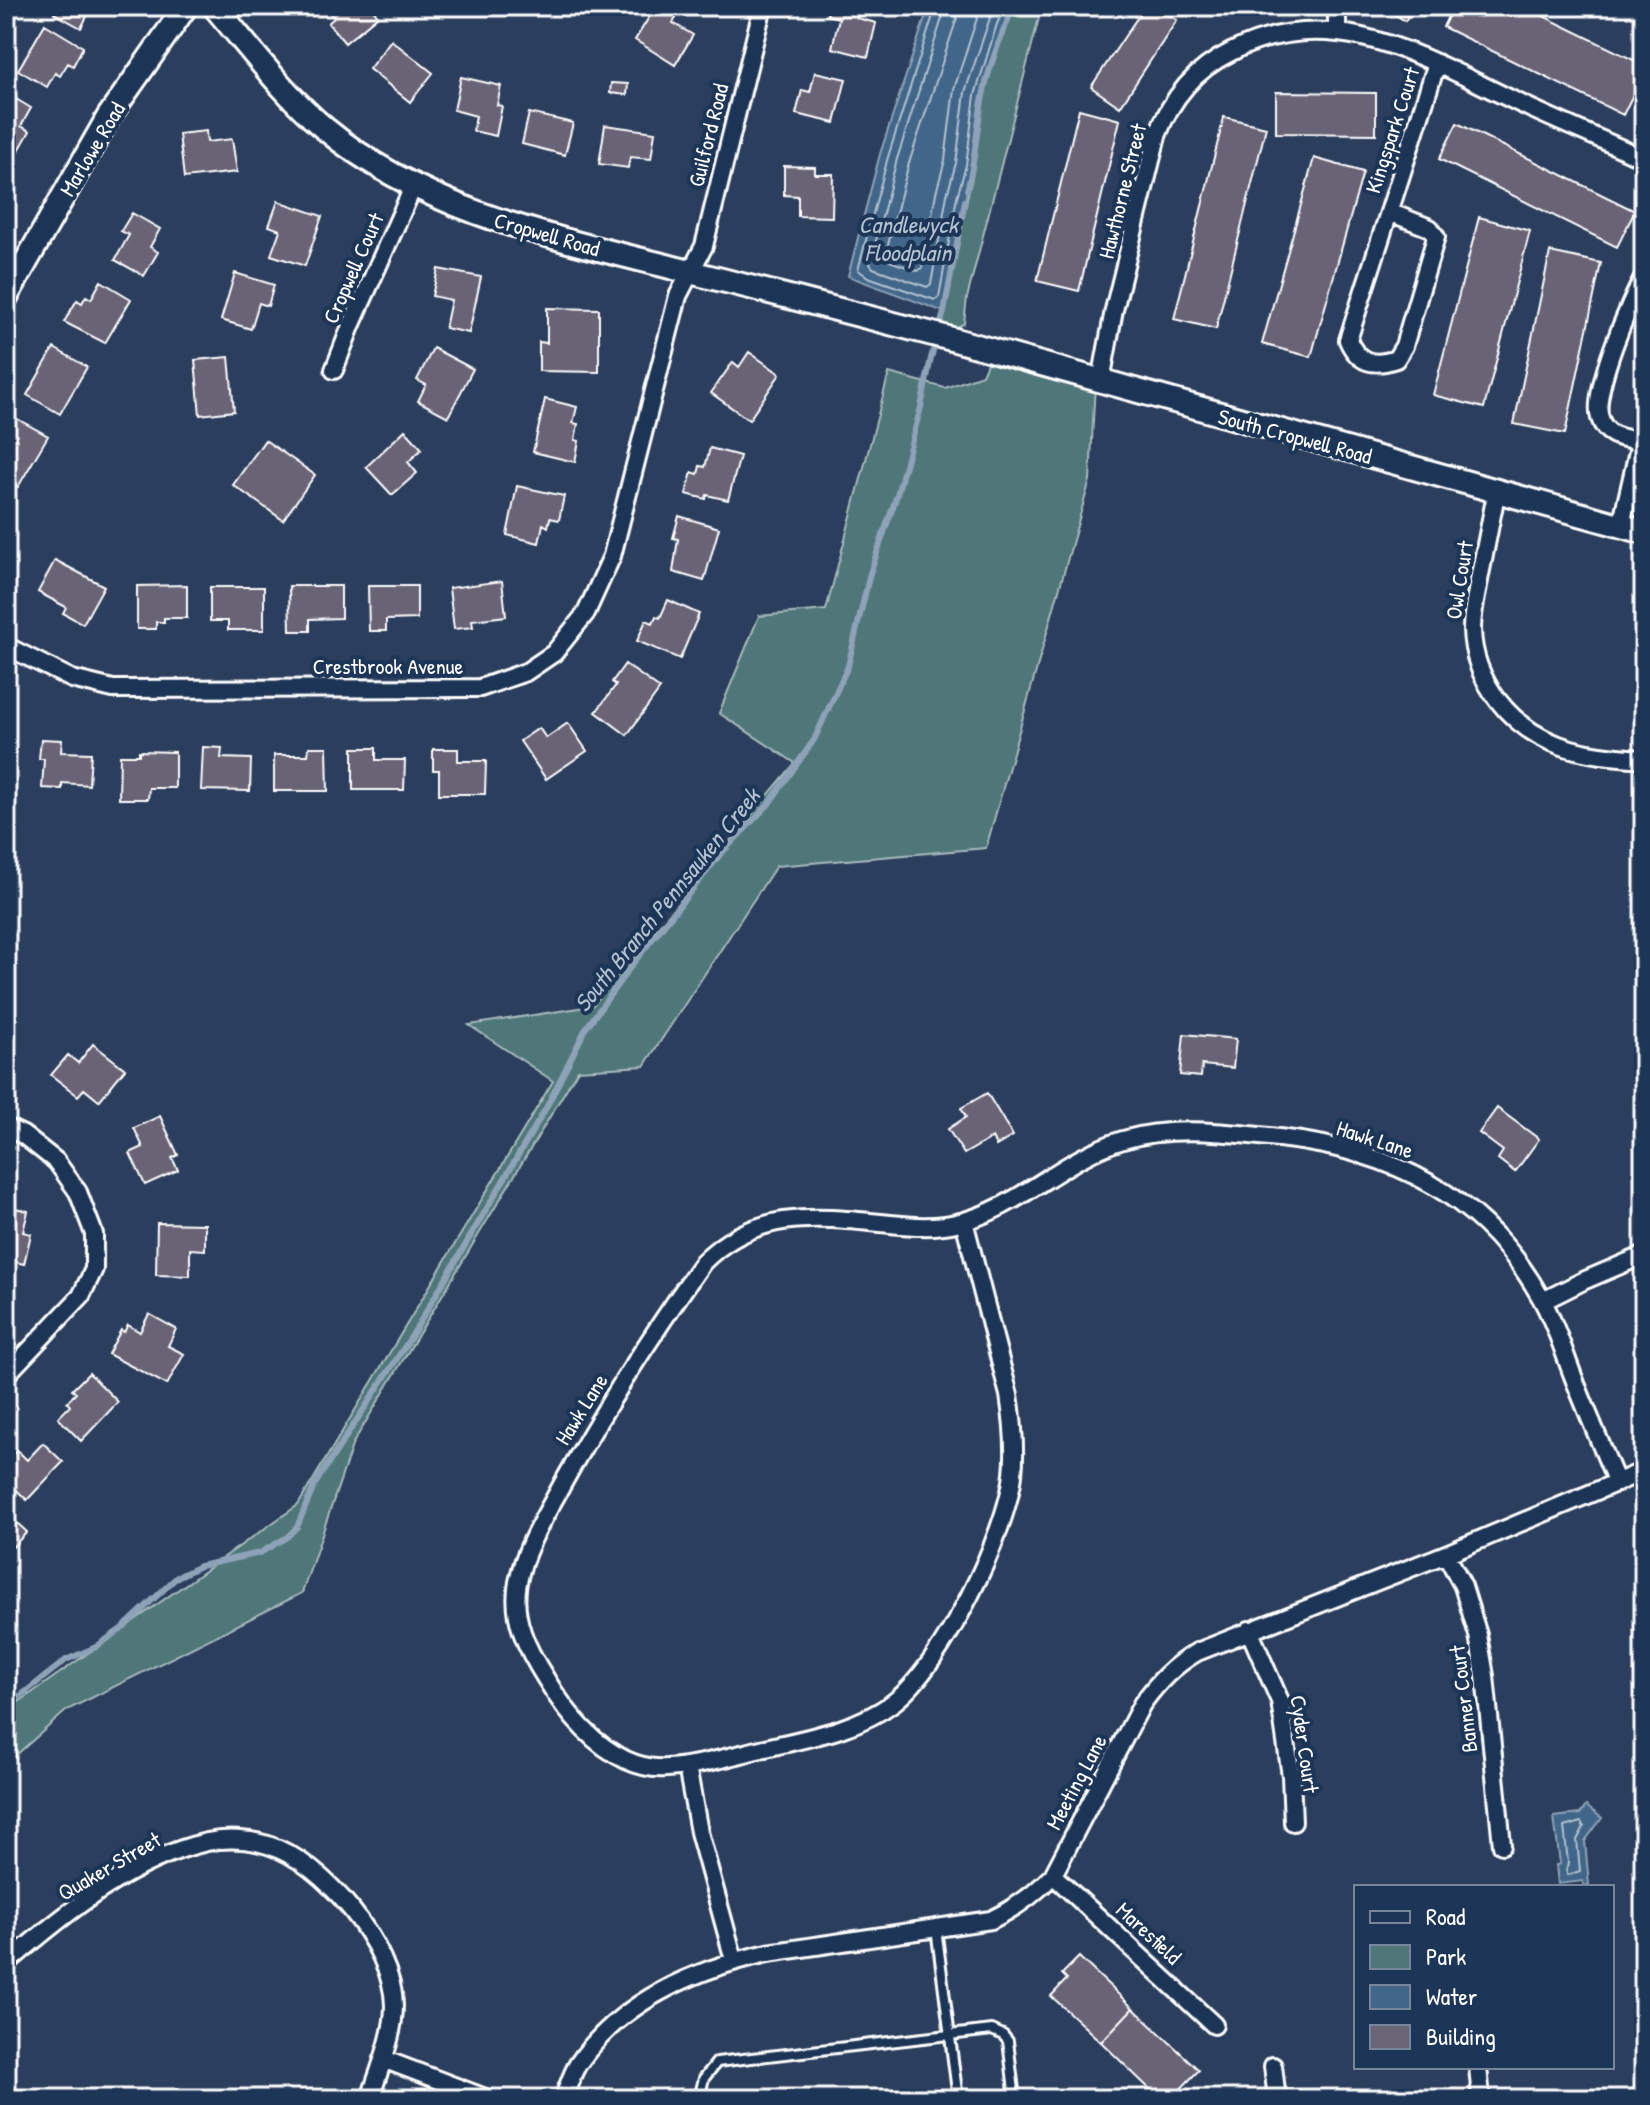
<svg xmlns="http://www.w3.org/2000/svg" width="1650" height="2105" font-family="'Patrick Hand',sans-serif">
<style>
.green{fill:#4f7679;stroke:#a7babc;stroke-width:2}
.water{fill:#426689;stroke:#8ea3b8;stroke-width:2}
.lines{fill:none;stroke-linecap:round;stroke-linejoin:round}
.shore{stroke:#b3c2d0;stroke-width:2}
.stream{stroke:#8ea3b8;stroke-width:6}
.building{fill:#696476;stroke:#fff;stroke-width:2}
.service-casing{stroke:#fff;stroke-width:14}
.minor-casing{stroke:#fff;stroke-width:22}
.tertiary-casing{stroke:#fff;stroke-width:28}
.service{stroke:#1d3557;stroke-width:8}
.minor{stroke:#1d3557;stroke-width:16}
.tertiary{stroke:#1d3557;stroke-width:22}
.labels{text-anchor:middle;stroke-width:8;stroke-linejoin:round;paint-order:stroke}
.street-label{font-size:22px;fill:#fff;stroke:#1d3557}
.water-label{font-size:24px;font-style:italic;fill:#b3c2d0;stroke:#1d3557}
</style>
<rect width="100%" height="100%" fill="#2c3e5d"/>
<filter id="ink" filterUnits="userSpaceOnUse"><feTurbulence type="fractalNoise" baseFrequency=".0125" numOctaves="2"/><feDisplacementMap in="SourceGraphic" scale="16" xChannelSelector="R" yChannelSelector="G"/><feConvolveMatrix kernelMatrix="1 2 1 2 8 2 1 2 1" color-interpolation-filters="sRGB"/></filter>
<g filter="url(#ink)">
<path class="green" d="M 1014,6 L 1042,6 L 967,298 L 964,323 L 937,338 L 974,166 L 983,97 L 1005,27 Z
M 993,349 L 1095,382 L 1090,480 L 986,848 L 776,866 L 644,1066 L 578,1070 L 353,1443 L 302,1593 L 67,1710 L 6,1764 L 6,1711 L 298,1505 L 553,1081 L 469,1025 L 592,1006 L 795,763 L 719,713 L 759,616 L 826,610 L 889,373 L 945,388 L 982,375 Z"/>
<path class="water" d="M 929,6 L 1014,6 L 1005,27 L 983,97 L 974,166 L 965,199 L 944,312 L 848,276 L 880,154 Z
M 1586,1806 L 1602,1818 L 1585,1841 L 1589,1885 L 1584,1886 L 1583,1881 L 1558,1884 L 1556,1865 L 1560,1864 L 1554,1817 L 1580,1814 Z"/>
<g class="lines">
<path class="shore" d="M 936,6 L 888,157 L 858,270 L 868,277 L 935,300 L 939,297 L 957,197 L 966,165 L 975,95 L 997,24 L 1005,6
M 946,6 L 897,159 L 870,264 L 873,268 L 927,287 L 931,284 L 947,195 L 956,163 L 965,92 L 994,6
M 958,6 L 957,18 L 909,163 L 885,256 L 887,260 L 918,271 L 922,268 L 936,193 L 945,160 L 954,89 L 981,6
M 1581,1822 L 1584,1827 L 1577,1840 L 1580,1871 L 1568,1875 L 1566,1871 L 1568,1862 L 1564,1827 Z"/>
<path class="stream" d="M 967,190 C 976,159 976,128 983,96 C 989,65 1001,35 1014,6
M 6,1707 L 66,1660 L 96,1647 L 124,1627 L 177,1577 L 200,1566 L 260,1553 L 287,1537 L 297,1527 L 315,1484 L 411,1337 L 546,1108 L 586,1028 L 634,962 L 719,856 L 768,805 L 814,740 L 848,666 L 870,573 L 896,498 L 921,407 L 931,358 L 944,312 L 965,201"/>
</g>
<path class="building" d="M 58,6 L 88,6 L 91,9 L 81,28 L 54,13 Z
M 325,6 L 371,6 L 378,16 L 345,43 L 328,23 L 334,18 Z
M 656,6 L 672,6 L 680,11 L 673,23 L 693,35 L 675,65 L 635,40 Z
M 829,6 L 860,6 L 857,18 L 876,23 L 868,57 L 832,48 L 839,18 L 827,15 Z
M 1145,6 L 1156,6 L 1177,20 L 1120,107 L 1091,87 Z
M 1383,6 L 1415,6 L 1405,21 Z
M 1453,6 L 1523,6 L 1644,65 L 1644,72 L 1623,115 L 1443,27 Z
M 45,24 L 83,47 L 73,66 L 68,63 L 60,76 L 55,73 L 47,87 L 18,70 Z
M 391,40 L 433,73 L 410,102 L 369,69 Z
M 815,72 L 846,79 L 835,123 L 796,114 L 802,90 L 810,92 Z
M 461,77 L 501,86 L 497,105 L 502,106 L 496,136 L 473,131 L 476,116 L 454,110 Z
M 611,83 L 628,84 L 627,95 L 610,93 Z
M 1276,92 L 1376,93 L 1376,134 L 1276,133 Z
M 6,93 L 31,108 L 21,126 L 30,131 L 13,161 L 6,157 Z
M 1079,109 L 1120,120 L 1079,291 L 1037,281 Z
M 529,113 L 573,123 L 565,155 L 522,144 Z
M 1224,117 L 1266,127 L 1216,329 L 1174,319 Z
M 1457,123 L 1635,211 L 1617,247 L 1439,159 Z
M 605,125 L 655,132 L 651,159 L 630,157 L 628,168 L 599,164 Z
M 206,131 L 207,142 L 232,139 L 237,172 L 184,178 L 179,134 Z
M 1314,158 L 1363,172 L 1311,357 L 1262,344 Z
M 784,166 L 815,167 L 815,174 L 833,174 L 832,217 L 798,216 L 798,196 L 784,195 Z
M 278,201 L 322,216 L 305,266 L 271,255 L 280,230 L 269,226 Z
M 132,213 L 160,229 L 150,247 L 158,252 L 144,276 L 115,260 L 129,235 L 121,231 Z
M 1479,217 L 1530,231 L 1484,408 L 1433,395 Z
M 1550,252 L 1601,263 L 1565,434 L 1514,424 Z
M 438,269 L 481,277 L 469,333 L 445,328 L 451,300 L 432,296 Z
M 235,273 L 274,285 L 268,306 L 259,303 L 251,329 L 221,320 Z
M 101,281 L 131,299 L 105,343 L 64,322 L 77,300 L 82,303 L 86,296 L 91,299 Z
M 547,308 L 599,309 L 599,372 L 539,371 L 539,342 L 547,343 Z
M 54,348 L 87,367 L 60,414 L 27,395 Z
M 433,348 L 473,369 L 448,417 L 418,401 L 426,385 L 417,380 Z
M 749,352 L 780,374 L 749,420 L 711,393 L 733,362 L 739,367 Z
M 229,357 L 234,411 L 200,415 L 195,360 Z
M 545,399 L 577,407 L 573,423 L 578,424 L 575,440 L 579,441 L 575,462 L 533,452 Z
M 12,416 L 48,436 L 18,487 L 6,480 L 6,426 Z
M 405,430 L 422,449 L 408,462 L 417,473 L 392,495 L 366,467 Z
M 265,440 L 315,475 L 283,520 L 233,485 Z
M 710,448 L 740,456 L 728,500 L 707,495 L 706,499 L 686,494 L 692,472 L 698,474 L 700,466 L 705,467 Z
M 517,486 L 564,496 L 559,520 L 550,518 L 548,527 L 543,524 L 539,543 L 507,535 Z
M 679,516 L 719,528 L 704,581 L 673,572 L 678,539 L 673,538 Z
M 55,560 L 104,586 L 83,624 L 63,613 L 66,607 L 38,592 Z
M 502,581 L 506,616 L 472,620 L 473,627 L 454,629 L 449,588 Z
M 187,585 L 187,618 L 164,618 L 164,622 L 156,622 L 156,629 L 137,629 L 137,586 Z
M 289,586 L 341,586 L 341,618 L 310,619 L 310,631 L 290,631 Z
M 368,586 L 417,586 L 417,619 L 386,620 L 386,631 L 369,631 Z
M 210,587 L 264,587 L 264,630 L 228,630 L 228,621 L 210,621 Z
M 668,600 L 699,614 L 680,659 L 637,641 L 646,620 L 653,623 L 656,616 L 660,618 Z
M 625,664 L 660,689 L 627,735 L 596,712 L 616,685 L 612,682 Z
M 568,723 L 587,751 L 546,779 L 520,741 L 539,728 L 546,738 Z
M 41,739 L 62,740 L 61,752 L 91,753 L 89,785 L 62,783 L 62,789 L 42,788 L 44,759 L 39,759 Z
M 203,747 L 222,748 L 221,758 L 251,759 L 250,791 L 201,790 Z
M 309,747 L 327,747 L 328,791 L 274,791 L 274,755 L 308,755 Z
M 353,748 L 376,748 L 376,760 L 405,760 L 404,790 L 353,790 Z
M 433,749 L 458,749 L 458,761 L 486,761 L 485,794 L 439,794 L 439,770 L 433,770 Z
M 139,751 L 175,752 L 175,788 L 149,788 L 148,799 L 119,799 L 120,755 L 139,755 Z
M 1184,1034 L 1236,1039 L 1233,1068 L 1202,1065 L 1201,1077 L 1180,1075 Z
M 93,1044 L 125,1069 L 99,1101 L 84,1089 L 78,1096 L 51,1075 L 68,1055 L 78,1063 Z
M 987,1093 L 1013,1136 L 996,1146 L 992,1138 L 964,1154 L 948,1129 L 966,1117 L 961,1108 Z
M 1497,1108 L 1539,1139 L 1515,1172 L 1498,1159 L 1503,1151 L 1479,1133 Z
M 160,1116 L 178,1155 L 172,1158 L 178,1170 L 145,1185 L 130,1153 L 143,1147 L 134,1128 Z
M 6,1206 L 28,1211 L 23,1232 L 31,1234 L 24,1264 L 6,1260 Z
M 157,1223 L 205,1224 L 205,1250 L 190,1249 L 190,1276 L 156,1275 Z
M 149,1314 L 176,1329 L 168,1346 L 184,1354 L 167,1385 L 108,1354 L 121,1330 L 124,1332 L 128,1325 L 140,1332 Z
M 89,1373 L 118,1402 L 81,1441 L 58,1418 L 70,1406 L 67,1402 L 76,1393 L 72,1390 Z
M 43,1443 L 63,1462 L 27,1500 L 6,1480 L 6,1461 L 17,1450 L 27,1460 Z
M 6,1513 L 27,1532 L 6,1554 Z
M 1079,1957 L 1133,2008 L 1101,2042 L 1051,1996 L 1067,1979 L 1062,1974 Z
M 1133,2008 L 1199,2070 L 1171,2099 L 1160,2099 L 1101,2042 Z"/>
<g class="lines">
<defs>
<path id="service" d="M 936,1928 L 958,2099
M 699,2099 L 704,2078 L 717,2062 L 992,2030 L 1003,2035 L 1008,2041 L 1015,2099"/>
<path id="minor" d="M 1337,6 L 1337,32
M 1389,212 L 1430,228 L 1436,237 L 1404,346 L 1396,359 C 1373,367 1358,363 1348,340 L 1437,63
M 334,370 L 351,326 L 414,185
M 1101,381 L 1114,310 L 1157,136 C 1171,98 1194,70 1231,52 C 1334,0 1424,58 1517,102 C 1559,122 1602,139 1644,159
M 1641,441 C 1624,438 1606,438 1600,418 C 1591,393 1630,301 1644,277
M 1497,490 C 1491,518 1486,546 1480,575 C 1477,593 1472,611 1472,629 C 1473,681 1511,728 1559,745 C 1586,755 1616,757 1644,759
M 1621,525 L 1644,426
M 6,646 L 72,679 L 113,689 L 480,688 L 526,672 L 554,653 L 586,613 L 612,556 L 678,296 L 704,246 L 763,6
M 6,1127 L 23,1135 L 56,1161 L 78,1192 L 94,1234 L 94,1269 L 81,1296 L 6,1375
M 964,1221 L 1009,1395 C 1013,1421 1016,1448 1013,1474 C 1007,1533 942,1666 894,1702 C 856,1731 802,1739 757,1750 C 728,1757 698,1766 667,1768 C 654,1769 639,1766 626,1760 C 592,1744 565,1711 546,1679 C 527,1649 511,1618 518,1582 C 525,1546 546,1515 563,1483 C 605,1407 653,1333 703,1262 C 757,1208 819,1217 890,1224 C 911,1226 934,1228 956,1223 C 1018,1210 1062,1158 1123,1140 C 1174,1125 1227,1133 1279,1138 C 1393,1151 1484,1195 1541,1298 C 1555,1322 1563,1350 1573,1376 C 1587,1412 1602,1447 1617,1483
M 1543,1301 L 1583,1281 L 1644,1255
M 1446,1554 L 1463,1586 L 1478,1635 L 1485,1676 L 1502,1845
M 1249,1630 L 1280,1701 L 1291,1776 L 1293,1822
M 687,1766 L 699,1832 L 734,1960
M 1053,1875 L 1214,2025
M 6,1964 C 64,1914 131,1859 207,1842 C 226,1838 249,1839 268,1845 C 323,1862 393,1946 394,2005 C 394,2037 379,2069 370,2099
M 383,2059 L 488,2099
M 1273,2066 L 1277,2099
M 1478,2067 L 1481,2099
M 563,2099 C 568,2088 571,2075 578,2064 C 621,2001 696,1969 768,1953 L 991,1920 C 1016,1908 1034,1895 1053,1875 L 1142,1704 C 1158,1682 1173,1666 1197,1652 L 1446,1554 L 1644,1471"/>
<path id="tertiary" d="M 214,6 C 249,47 283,93 324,128 C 429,215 566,240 694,273 C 779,294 863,316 948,338 L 1644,532
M 6,297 L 109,116 L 186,6"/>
</defs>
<use href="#service" class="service-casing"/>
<use href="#minor" class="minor-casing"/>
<use href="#tertiary" class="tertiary-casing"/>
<use href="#service" class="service"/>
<use href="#minor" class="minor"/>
<use href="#tertiary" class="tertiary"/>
</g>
</g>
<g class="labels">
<g class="street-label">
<text transform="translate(1392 130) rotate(-72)" y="8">Kingspark Court</text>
<text transform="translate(708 135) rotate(-76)" y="8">Guilford Road</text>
<text transform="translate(92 149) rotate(-59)" y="8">Marlowe Road</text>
<text transform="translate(1122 191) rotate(-76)" y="8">Hawthorne Street</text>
<text transform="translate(547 234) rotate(16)" y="8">Cropwell Road</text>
<text transform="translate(353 268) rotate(-66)" y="8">Cropwell Court</text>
<text transform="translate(1295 436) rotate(15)" y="8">South Cropwell Road</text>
<text transform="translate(1459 580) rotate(-81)" y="8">Owl Court</text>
<text x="388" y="674">Crestbrook Avenue</text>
<text transform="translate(1375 1139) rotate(18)" y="8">Hawk Lane</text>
<text transform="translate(581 1409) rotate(-58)" y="8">Hawk Lane</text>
<text transform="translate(1463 1699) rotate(-97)" y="8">Banner Court</text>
<text transform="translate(1305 1744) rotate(82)" y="8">Cyder Court</text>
<text transform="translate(1076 1782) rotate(-62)" y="8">Meeting Lane</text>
<text transform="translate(109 1866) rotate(-30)" y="8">Quaker Street</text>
<text transform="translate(1149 1933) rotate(43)" y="8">Maresfield</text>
</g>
<g class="water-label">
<text x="908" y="233">Candlewyck<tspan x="908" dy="28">Floodplain</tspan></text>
<text transform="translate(667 900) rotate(-51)" y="8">South Branch Pennsauken Creek</text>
</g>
</g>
<rect width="1650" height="2105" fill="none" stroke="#1d3557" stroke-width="32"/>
<rect x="16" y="16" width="1618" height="2073" fill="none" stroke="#fff" stroke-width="3" filter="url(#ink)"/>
<rect x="1354" y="1885" width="260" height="184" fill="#1d3557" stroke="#77869a" stroke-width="2"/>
<rect x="1370" y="1911" width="40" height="12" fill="#1d3557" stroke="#77869a" stroke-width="2"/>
<text x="1426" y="1925" font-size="24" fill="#ffffff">Road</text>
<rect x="1370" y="1945" width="40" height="24" fill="#4f7679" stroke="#77869a" stroke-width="2"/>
<text x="1426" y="1965" font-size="24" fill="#ffffff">Park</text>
<rect x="1370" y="1985" width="40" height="24" fill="#426689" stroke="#77869a" stroke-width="2"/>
<text x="1426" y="2005" font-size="24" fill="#ffffff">Water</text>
<rect x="1370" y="2025" width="40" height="24" fill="#696476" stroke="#77869a" stroke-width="2"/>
<text x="1426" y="2045" font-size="24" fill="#ffffff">Building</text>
</svg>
